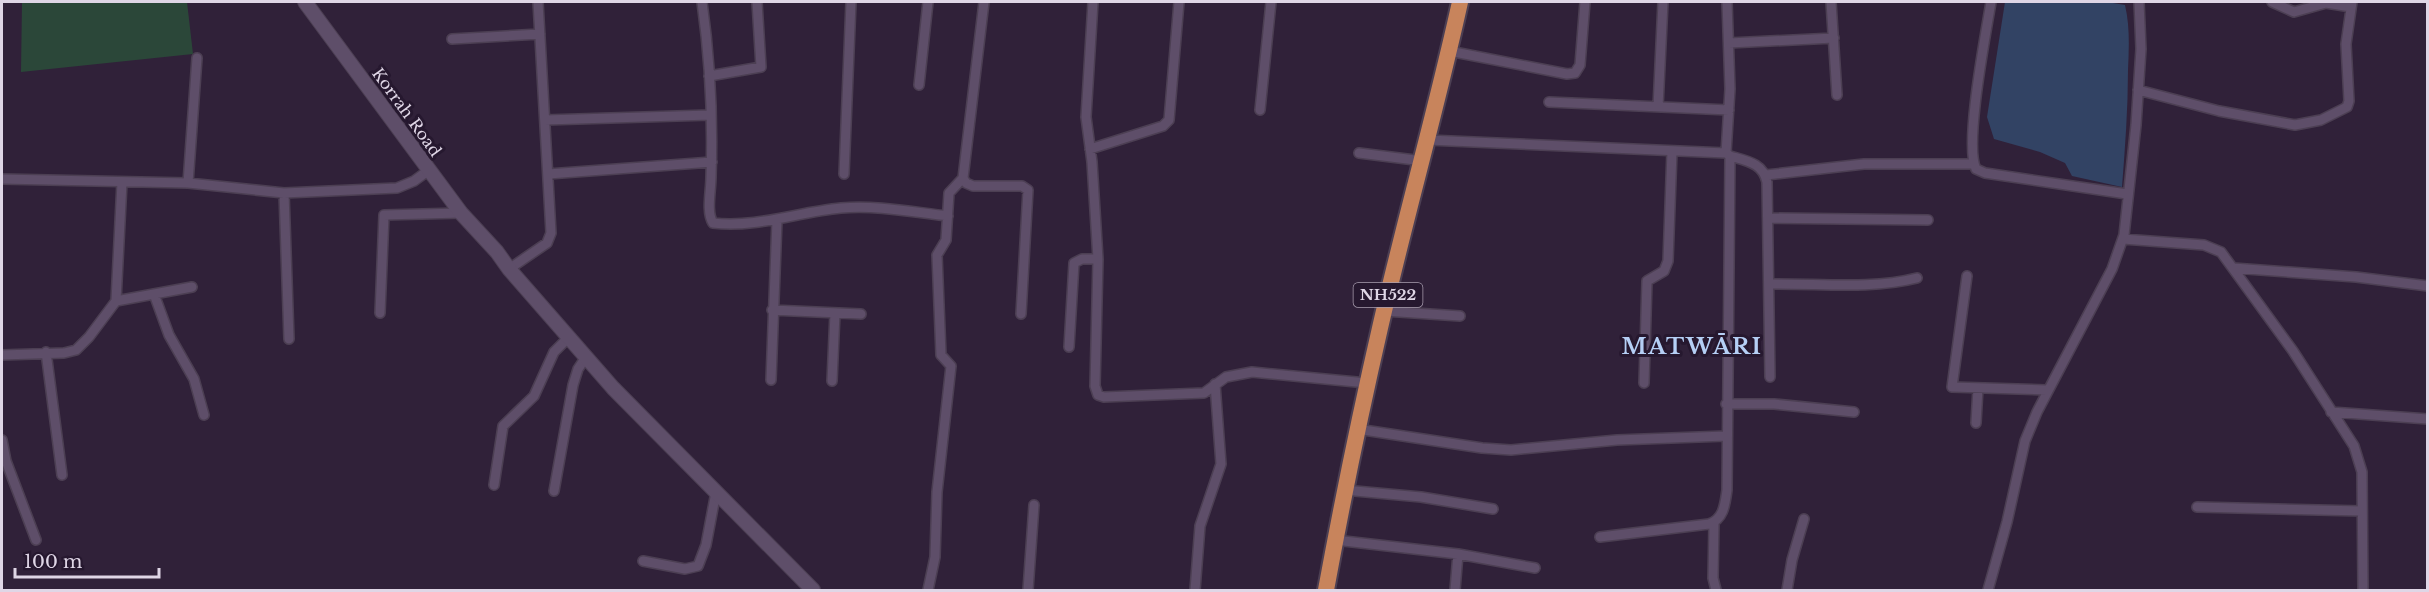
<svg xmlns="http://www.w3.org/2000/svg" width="2429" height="592" font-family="'Libre Baskerville',serif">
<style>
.green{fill:#2b4739}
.water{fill:#324364}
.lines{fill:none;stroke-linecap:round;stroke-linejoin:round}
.street-casing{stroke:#4c3f53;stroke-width:12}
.secondary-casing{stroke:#4c3f53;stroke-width:16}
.highway-casing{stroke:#4c3f53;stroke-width:20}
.street{stroke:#5e4e69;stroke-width:9}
.secondary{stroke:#5e4e69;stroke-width:14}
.highway{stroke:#c8845c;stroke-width:16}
.labels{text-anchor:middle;stroke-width:6;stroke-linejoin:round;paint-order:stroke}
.shield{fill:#26182f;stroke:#a89daf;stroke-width:1.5}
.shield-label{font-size:15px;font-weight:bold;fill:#dfd6e6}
.street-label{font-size:16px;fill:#dfd6e6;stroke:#26182f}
.district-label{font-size:22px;font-weight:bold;letter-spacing:1.5px;fill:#b5cff5;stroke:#26182f}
</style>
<rect width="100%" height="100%" fill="#302139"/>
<path class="green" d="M 22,2 L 187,2 L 193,54 L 21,72 Z"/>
<path class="water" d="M 2005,2 L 2107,2 L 2125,5 C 2130,26 2129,49 2128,70 C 2128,109 2125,148 2122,187 L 2072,176 L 2065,163 L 2040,152 L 1994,139 L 1987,117 Z"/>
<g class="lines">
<defs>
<path id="street" d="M 702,2 C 710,59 713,119 711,177 C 711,191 706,212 713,223 C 757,228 798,212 841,208 C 877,205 912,212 948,216
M 984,2 L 963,178 L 966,183 L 973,186 L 1022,186 L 1028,190 L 1021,314
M 1093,2 L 1086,117 L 1092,162 L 1098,259 L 1095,386 L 1098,395 L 1104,397 L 1204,393 L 1226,377 L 1252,372 L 1367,383
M 1831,2 L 1837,95
M 1991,2 C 1986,33 1964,145 1976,169 L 1985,173 L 2127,194
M 2272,2 L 2294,12 L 2326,3 L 2351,7
M 452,39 L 540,34
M 1729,43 L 1834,38
M 1449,51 L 1567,74 L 1575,73 L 1580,65 L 1585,2
M 709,76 L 761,67 L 757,2
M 919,85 L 928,2
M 2138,90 L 2219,111 L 2295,125 L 2321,120 L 2347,107 L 2349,101 L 2346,44 L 2352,2
M 1549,102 L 1729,110
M 1658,107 L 1663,2
M 1260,110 L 1271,2
M 545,120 L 710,115
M 1428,140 L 1726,153 L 1730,156 L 1727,490 C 1725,504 1724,519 1709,524 L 1600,537
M 1090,149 L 1163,126 L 1169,120 L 1179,2
M 1359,153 L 1423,161
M 1726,153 L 1730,89 L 1727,2
M 1730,156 C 1747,161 1763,163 1767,182 L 1770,377
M 548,174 L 712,162
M 844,174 L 851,2
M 1766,175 L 1864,164 L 1974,164
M 2,179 L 188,183 L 284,193 L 397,188 L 414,181 L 429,170
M 188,183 L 197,58
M 284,193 L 289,339
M 1768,218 L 1928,220
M 2123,239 L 2204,245 L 2221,252 L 2293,351 L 2354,446 L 2362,472 L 2363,590
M 2233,268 L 2356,277 L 2428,286
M 509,269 L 547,243 L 551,233 L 538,2
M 1967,276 L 1952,387 L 2046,390
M 1769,284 C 1818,283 1869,290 1917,278
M 154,294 L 169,335 L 194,379 L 204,415
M 116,301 L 192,287
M 772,310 L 861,314
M 1384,311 L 1460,316
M 380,313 L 384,215 L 461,213
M 1069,347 L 1074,263 L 1082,259 L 1098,259
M 46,352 L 62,475
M 2,355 L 64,353 L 76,350 L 89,337 L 116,301 L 122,182
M 771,380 L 777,220
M 832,381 L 835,313
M 1644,383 L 1647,281 L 1664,271 L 1668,261 L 1672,151
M 1726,404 L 1774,404 L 1854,412
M 2331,412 L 2428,419
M 1976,423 L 1978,388
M 1357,429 L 1482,448 L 1511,450 L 1617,440 L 1726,436
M 2,440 L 6,461 L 2,461
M 6,461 L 36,540
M 494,485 L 503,426 L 534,396 L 554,352 L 569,337
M 1344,490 L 1421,497 L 1493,509
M 554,491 L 573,385 L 578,369 L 586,357
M 2197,507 L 2362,511
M 1714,523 L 1713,578 L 1716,590
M 1335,540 L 1458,554 L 1535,568
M 643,561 L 685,569 L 698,566 L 706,545 L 716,492
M 928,590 L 935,557 L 937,492 L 951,366 L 941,355 L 937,255 L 946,240 L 949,193 L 963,178
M 1028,590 L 1034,505
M 1195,590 L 1200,526 L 1221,464 L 1215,384
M 1455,590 L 1458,554
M 1787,590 L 1792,560 L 1804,519
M 1988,590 L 2007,522 L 2025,441 L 2037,412 L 2112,269 L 2124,235 L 2136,125 L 2141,49 L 2139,2"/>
<path id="secondary" d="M 305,2 L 461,213 L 497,252 L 509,269 L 613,388 L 813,590"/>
<path id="highway" d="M 1326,590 C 1342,503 1360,415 1380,328 C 1405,219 1436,111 1460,2"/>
</defs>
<use href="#street" class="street-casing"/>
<use href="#secondary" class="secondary-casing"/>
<use href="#highway" class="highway-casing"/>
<use href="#street" class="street"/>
<use href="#secondary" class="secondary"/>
<use href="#highway" class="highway"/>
</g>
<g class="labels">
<rect class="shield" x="1353.5" y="283" width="69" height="24" rx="4.5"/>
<g class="shield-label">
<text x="1388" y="300">NH522</text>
</g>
<g class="street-label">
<text transform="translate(407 112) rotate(54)" y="6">Korrah Road</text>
</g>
<g class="district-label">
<text x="1692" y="354">MATWĀRI</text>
</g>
</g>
<rect width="2429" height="592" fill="none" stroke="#dfd6e6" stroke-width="6"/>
<path d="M15 568v9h144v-9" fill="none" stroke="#dfd6e6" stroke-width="3"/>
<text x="24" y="568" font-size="18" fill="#dfd6e6" stroke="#26182f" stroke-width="4.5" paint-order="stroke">100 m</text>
</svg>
